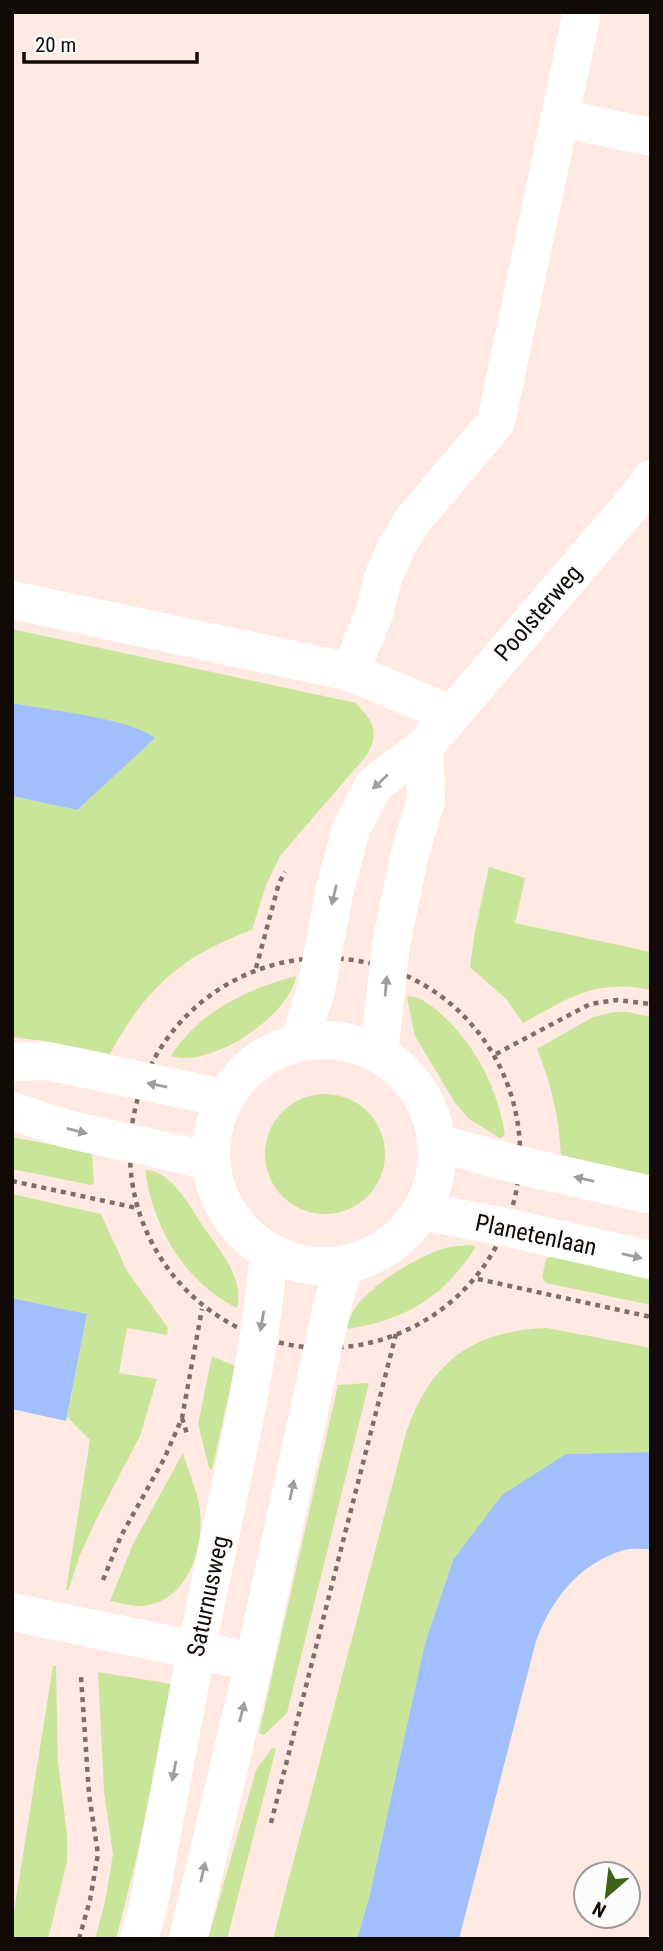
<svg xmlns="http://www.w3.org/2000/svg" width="663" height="1951" font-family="'Roboto Condensed',sans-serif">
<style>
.green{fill:#c9e59a}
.water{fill:#a1bffc}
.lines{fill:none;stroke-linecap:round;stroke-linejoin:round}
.path{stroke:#7d706a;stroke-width:4.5;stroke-dasharray:5 5;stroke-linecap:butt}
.minor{stroke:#fff;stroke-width:38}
.major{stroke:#fff;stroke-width:38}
.oneway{fill:#a09d9c}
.labels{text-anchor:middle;stroke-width:5;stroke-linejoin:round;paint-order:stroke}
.street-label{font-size:24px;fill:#120a07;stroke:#fcfcfc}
</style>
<rect width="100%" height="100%" fill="#feeae2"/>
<path class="green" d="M 12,629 L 356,703 C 373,721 380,732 367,755 L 280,856 L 266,885 L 252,930 C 182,955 145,989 110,1054 L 52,1042 L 12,1037 L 12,796 L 77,810 L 119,723 L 12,703 Z
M 489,867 L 525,878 L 515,923 L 651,952 L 651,990 C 595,978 569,998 523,1023 L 507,1000 L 470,967 L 475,931 Z
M 296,976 C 290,1016 210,1069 171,1056 C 199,1011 247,989 296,976 Z
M 409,996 C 422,997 433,1007 442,1015 C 477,1047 497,1088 505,1134 L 503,1137 L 500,1138 L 469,1119 L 455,1103 L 415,1036 L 407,998 Z
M 614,1012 L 628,1012 L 651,1017 L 651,1178 L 561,1156 C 559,1117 552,1086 537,1049 L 593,1017 Z
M265 1154a60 60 0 1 1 120 0a60 60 0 1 1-120 0Z
M 12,1137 L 90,1152 L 92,1154 L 94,1184 L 91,1185 L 12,1169 Z
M 145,1170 C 172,1171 189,1205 202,1225 C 218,1248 245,1278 237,1308 C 184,1282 153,1227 145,1170 Z
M 12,1194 L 101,1214 L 127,1271 L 168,1328 L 167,1335 L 127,1328 L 119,1373 L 157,1379 L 140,1436 L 95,1522 L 80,1555 L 68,1591 L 66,1590 L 90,1440 L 67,1417 L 87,1314 L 12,1298 Z
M 470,1245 L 476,1247 C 443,1297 408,1319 348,1329 C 346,1297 416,1257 442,1249 C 451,1246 461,1246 470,1245 Z
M 552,1256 L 651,1280 L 651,1305 L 546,1283 L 542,1278 L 546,1259 Z
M 547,1328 L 651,1348 L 651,1452 L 566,1454 L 453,1560 L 425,1643 L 369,1898 L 357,1939 L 273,1939 L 406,1433 C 431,1361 472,1331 547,1328 Z
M 212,1356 L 235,1366 L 212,1470 L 209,1468 L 198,1424 Z
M 369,1383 L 287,1713 L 264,1735 L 259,1733 L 338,1385 Z
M 183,1453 C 188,1471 198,1492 200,1510 C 204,1549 188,1602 142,1606 C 132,1607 120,1602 110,1601 L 133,1544 Z
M 53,1666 L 56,1666 L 58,1761 L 67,1835 L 67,1862 L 48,1939 L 12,1939 L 12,1924 Z
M 98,1672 L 172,1684 L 137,1856 L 116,1939 L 95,1939 L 105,1902 L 113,1854 L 104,1792 Z
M 272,1748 L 276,1749 L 227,1939 L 208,1939 L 256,1770 Z"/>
<path class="water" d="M 12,703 C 47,710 130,718 155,738 L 77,810 L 12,796 Z
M 12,1298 L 87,1314 L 66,1421 L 12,1409 Z
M 651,1452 L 651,1549 C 642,1549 632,1548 624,1550 C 578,1564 552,1599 536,1641 L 459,1939 L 357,1939 L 369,1898 L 425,1643 L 453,1560 L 502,1495 L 566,1454 Z"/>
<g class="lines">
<path class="path" d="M130 1153a195 195 0 1 1 390 0a195 195 0 1 1-390 0Z
M 256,968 L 279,883 L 285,872
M 496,1054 L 590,1004 L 617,1000 L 651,1004
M 12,1181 L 137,1208
M 478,1279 L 651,1317
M 182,1418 L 188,1437
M 103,1580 L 121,1536 L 164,1459 L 182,1418 L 202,1309
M 271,1823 L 396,1334
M 79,1939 L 90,1900 L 98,1854 L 89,1794 L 81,1677"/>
<path class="minor" d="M 559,118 L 651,137
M 12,600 L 350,672 L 450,714
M 350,672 L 374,614 L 383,578 L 397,546 L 413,520 L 496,422 L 582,12
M 299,1042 L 316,990 L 334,893 L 351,829 L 374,785 L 424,747 L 639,496 L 651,479
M 379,1054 L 391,944 L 410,853 L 426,800 L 424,747
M 12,1062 L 47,1061 L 224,1098
M 12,1111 L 67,1129 L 210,1161
M 12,1612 L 254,1662"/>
<path class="major" d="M211 1153a113 113 0 1 1 226 0a113 113 0 1 1-226 0Z
M 437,1143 L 519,1165 L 651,1195
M 421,1211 L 505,1227 L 651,1260
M 139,1939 L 148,1908 C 168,1801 187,1694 209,1588 C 232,1477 259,1366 269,1253
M 188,1939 L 254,1662 L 331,1311 L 344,1265"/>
</g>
<defs><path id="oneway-solid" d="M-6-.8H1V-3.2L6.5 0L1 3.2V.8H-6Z" transform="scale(1.75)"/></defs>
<g class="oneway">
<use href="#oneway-solid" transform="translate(380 782) rotate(137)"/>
<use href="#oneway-solid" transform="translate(334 895) rotate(103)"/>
<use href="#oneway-solid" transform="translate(386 986) rotate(-85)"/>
<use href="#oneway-solid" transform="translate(157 1085) rotate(-169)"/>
<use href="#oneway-solid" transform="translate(77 1131) rotate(14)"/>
<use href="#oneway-solid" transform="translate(584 1179) rotate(-167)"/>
<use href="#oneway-solid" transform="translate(632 1256) rotate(13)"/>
<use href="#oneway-solid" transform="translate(262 1321) rotate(100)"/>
<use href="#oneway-solid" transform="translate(292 1490) rotate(-78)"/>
<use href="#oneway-solid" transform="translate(242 1712) rotate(-76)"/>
<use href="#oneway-solid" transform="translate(174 1771) rotate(101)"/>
<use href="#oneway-solid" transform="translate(203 1872) rotate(-77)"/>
</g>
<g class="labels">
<g class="street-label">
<text transform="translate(538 613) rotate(-49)" y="8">Poolsterweg</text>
<text transform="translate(536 1235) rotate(12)" y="8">Planetenlaan</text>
<text transform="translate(208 1596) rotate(-78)" y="8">Saturnusweg</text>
</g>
</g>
<rect width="663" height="1951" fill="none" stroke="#120a07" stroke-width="28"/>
<g transform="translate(607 1895) rotate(208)"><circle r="33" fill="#fcfcfc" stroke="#9e9b9a" stroke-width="2"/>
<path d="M0-5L12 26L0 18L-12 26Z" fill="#3d621a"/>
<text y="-10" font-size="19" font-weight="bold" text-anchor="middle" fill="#120a07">N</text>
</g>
<path d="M24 52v10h173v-10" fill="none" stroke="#120a07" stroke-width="3.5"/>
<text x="35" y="52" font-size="21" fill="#120a07" stroke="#fcfcfc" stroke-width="5" paint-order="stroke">20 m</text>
</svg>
